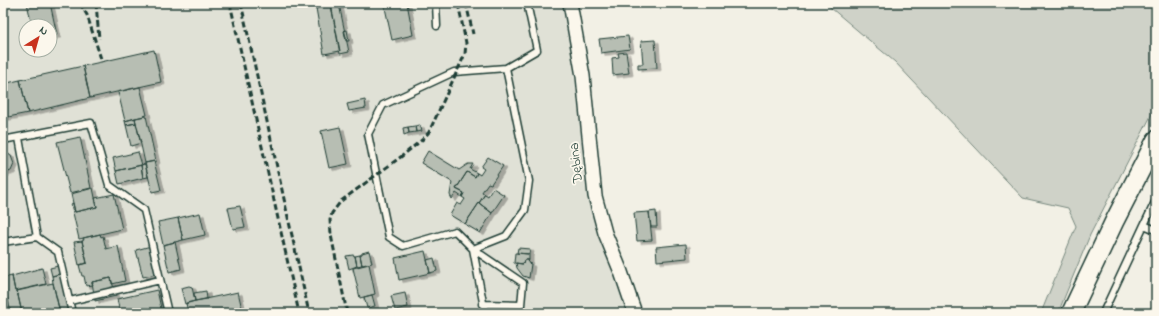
<svg xmlns="http://www.w3.org/2000/svg" width="1159" height="316" font-family="'Indie Flower',sans-serif">
<style>
.built{fill:#e0e1d6;fill-rule:evenodd}
.green{fill:#cfd2c8;stroke:#77887e}
.building{fill:#b7beb3;stroke:#1f3d34;filter:url(#shadow)}
.lines{fill:none;stroke-linecap:round;stroke-linejoin:round}
.lane-casing{stroke:#1f3d34;stroke-width:9}
.street-casing{stroke:#1f3d34;stroke-width:16}
.secondary-casing{stroke:#1f3d34;stroke-width:21}
.lane{stroke:#fbf7ec;stroke-width:6}
.street{stroke:#fbf7ec;stroke-width:13}
.secondary{stroke:#fbf7ec;stroke-width:18}
.rail{stroke:#1f3d34;stroke-width:3;stroke-dasharray:6 3;stroke-linecap:butt}
.labels{text-anchor:middle;stroke-width:3.5;stroke-linejoin:round;paint-order:stroke}
.street-label{font-size:14px;fill:#1f3d34;stroke:#fbf7ec}
</style>
<defs>
<filter id="shadow"><feDropShadow dx="4" dy="2.5" stdDeviation="0" flood-color="#0004"/></filter>
</defs>
<rect width="100%" height="100%" fill="#f2f0e5"/>
<filter id="ink" filterUnits="userSpaceOnUse"><feTurbulence type="fractalNoise" baseFrequency=".025" numOctaves="2"/><feDisplacementMap in="SourceGraphic" scale="8" xChannelSelector="R" yChannelSelector="G"/><feConvolveMatrix kernelMatrix="1 2 1 2 8 2 1 2 1" color-interpolation-filters="sRGB"/></filter>
<g filter="url(#ink)">
<path class="built" d="M 3,3 L 564,3 L 568,21 L 580,123 L 584,176 L 594,220 L 629,313 L 3,313 ZM 26,26 L 50,26 L 50,50 L 26,50 Z"/>
<path class="green" d="M 825,3 L 1156,3 L 1156,106 L 1090,235 L 1058,313 L 1041,313 L 1076,226 L 1068,208 L 1023,198 L 895,62 Z"/>
<path class="building" d="M 27,3 L 50,3 L 57,35 L 50,37 L 50,26 L 32,26 Z
M 314,3 L 330,3 L 331,5 L 316,8 Z
M 384,3 L 407,3 L 413,35 L 392,40 Z
M 339,4 L 349,52 L 340,54 L 331,5 Z
M 331,5 L 340,51 L 324,54 L 316,8 Z
M 347,30 L 349,41 L 346,41 L 344,31 Z
M 628,36 L 630,49 L 601,53 L 599,39 Z
M 655,40 L 657,68 L 638,69 L 638,64 L 643,64 L 641,41 Z
M 154,50 L 161,82 L 90,98 L 83,66 Z
M 626,52 L 629,73 L 613,75 L 612,58 L 619,57 L 618,53 Z
M 83,66 L 90,98 L 28,113 L 20,80 Z
M 20,80 L 28,113 L 3,118 L 3,84 Z
M 140,87 L 147,115 L 125,121 L 118,92 Z
M 365,100 L 366,108 L 349,111 L 347,104 Z
M 146,116 L 156,161 L 145,163 L 135,118 Z
M 135,118 L 136,123 L 126,125 L 125,121 Z
M 136,123 L 141,143 L 131,146 L 126,125 Z
M 420,125 L 422,131 L 416,132 L 415,126 Z
M 415,126 L 416,132 L 409,133 L 408,127 Z
M 340,127 L 348,164 L 329,168 L 321,131 Z
M 408,127 L 409,133 L 404,135 L 403,128 Z
M 80,137 L 91,188 L 70,193 L 57,142 Z
M 428,151 L 459,170 L 468,164 L 473,164 L 470,169 L 477,173 L 475,177 L 467,172 L 456,189 L 464,193 L 462,197 L 456,193 L 452,199 L 450,195 L 452,182 L 421,163 Z
M 138,152 L 142,165 L 116,171 L 113,158 Z
M 3,153 L 7,153 L 11,156 L 14,164 L 11,171 L 3,174 Z
M 488,157 L 503,166 L 491,184 L 488,183 L 482,192 L 485,194 L 465,224 L 450,215 L 457,203 L 461,205 L 465,199 L 462,197 L 464,193 L 456,189 L 467,172 L 475,177 L 477,173 L 480,175 L 484,169 L 481,167 Z
M 154,161 L 161,190 L 152,192 L 145,163 Z
M 145,164 L 148,177 L 143,178 L 141,165 Z
M 141,165 L 143,178 L 119,184 L 116,171 Z
M 93,188 L 97,207 L 75,212 L 71,194 Z
M 493,188 L 504,195 L 492,213 L 479,203 L 485,194 L 488,196 Z
M 114,194 L 122,229 L 79,239 L 71,204 L 73,203 L 75,212 L 97,207 L 95,198 Z
M 479,203 L 492,213 L 480,233 L 465,224 Z
M 240,206 L 245,227 L 233,229 L 228,208 Z
M 656,211 L 657,227 L 651,227 L 649,212 Z
M 649,212 L 652,240 L 637,241 L 634,213 Z
M 200,213 L 205,235 L 183,240 L 178,218 Z
M 178,218 L 183,240 L 163,245 L 158,222 Z
M 100,234 L 101,237 L 103,236 L 106,249 L 118,246 L 125,281 L 112,284 L 111,278 L 92,282 L 93,285 L 86,286 L 84,276 L 82,276 L 79,265 L 87,263 L 82,241 L 84,240 L 83,238 Z
M 82,241 L 87,263 L 79,265 L 74,242 Z
M 175,242 L 181,269 L 169,272 L 163,245 Z
M 686,244 L 687,258 L 657,261 L 656,247 Z
M 151,246 L 156,274 L 143,277 L 136,250 Z
M 518,248 L 530,249 L 529,254 L 517,253 Z
M 369,251 L 372,263 L 362,265 L 360,255 L 362,254 L 362,253 Z
M 425,251 L 430,273 L 399,280 L 395,258 Z
M 515,253 L 529,254 L 529,260 L 524,260 L 523,264 L 514,263 Z
M 353,255 L 355,256 L 357,266 L 349,269 L 346,256 Z
M 360,255 L 362,265 L 357,266 L 355,256 Z
M 434,258 L 437,271 L 430,273 L 427,260 Z
M 524,260 L 529,260 L 528,263 L 531,264 L 529,278 L 523,276 L 517,268 L 516,263 L 523,264 Z
M 369,264 L 375,294 L 360,298 L 353,268 Z
M 58,266 L 60,274 L 52,276 L 50,268 Z
M 42,268 L 46,284 L 15,291 L 12,276 Z
M 60,274 L 69,313 L 60,313 L 53,283 L 52,276 Z
M 12,276 L 15,291 L 17,291 L 22,313 L 11,313 L 3,278 Z
M 111,278 L 116,296 L 95,301 L 92,282 Z
M 53,283 L 60,313 L 22,313 L 17,291 Z
M 189,286 L 192,287 L 195,301 L 185,304 L 181,288 Z
M 157,290 L 162,313 L 120,313 L 117,299 Z
M 206,291 L 207,299 L 195,301 L 194,293 Z
M 238,292 L 243,313 L 188,313 L 186,303 Z
M 405,293 L 408,307 L 395,310 L 391,296 Z
M 372,295 L 375,306 L 367,308 L 364,297 Z"/>
<g class="lines">
<defs>
<path id="lane" d="M 436,3 L 437,26
M 506,68 L 529,181 L 525,210 L 506,236 L 473,249 L 455,231 L 403,246 L 389,237 L 368,134 L 383,105 L 454,72 L 506,68 L 537,50 L 527,3
M 19,138 L 37,237 L 58,252 L 72,313
M 3,140 L 91,123 L 109,185 L 144,210 L 168,313
M 1144,225 L 1156,200
M 3,242 L 37,237
M 473,249 L 523,283 L 521,305 L 482,304
M 473,249 L 485,313
M 70,301 L 160,280
M 1103,313 L 1144,225 L 1156,230"/>
<path id="street" d="M 570,3 L 583,76 L 595,196 L 605,233 L 621,272 L 635,313"/>
<path id="secondary" d="M 1071,313 L 1114,222 L 1156,140"/>
</defs>
<use href="#lane" class="lane-casing"/>
<use href="#street" class="street-casing"/>
<use href="#secondary" class="secondary-casing"/>
<use href="#lane" class="lane"/>
<use href="#street" class="street"/>
<use href="#secondary" class="secondary"/>
<path class="rail" d="M 80,3 L 87,15 L 102,62
M 96,3 L 99,39
M 230,3 L 299,313
M 241,3 L 309,313
M 466,3 L 473,34
M 3,20 L 5,3
M 347,313 L 331,235 L 330,220 L 332,213 L 341,201 L 402,156 L 423,139 L 429,132 L 465,54 L 466,43 L 458,3"/>
</g>
</g>
<g class="labels">
<g class="street-label">
<text transform="translate(575 163) rotate(-96)" y="5">Dębina</text>
</g>
</g>
<rect width="1159" height="316" fill="none" stroke="#fbf7ec" stroke-width="16"/>
<rect x="8" y="8" width="1143" height="300" fill="none" stroke="#1f3d34" stroke-width="1.5" filter="url(#ink)"/>
<g transform="translate(38 38) rotate(37)"><circle r="19" fill="#fbf7ec" stroke="#a3ada2"/>
<path d="M0-3L7 15L0 10L-7 15Z" fill="#c8321e"/>
<text y="-6" font-size="11" font-weight="bold" text-anchor="middle" fill="#1f3d34">N</text>
</g>
</svg>
